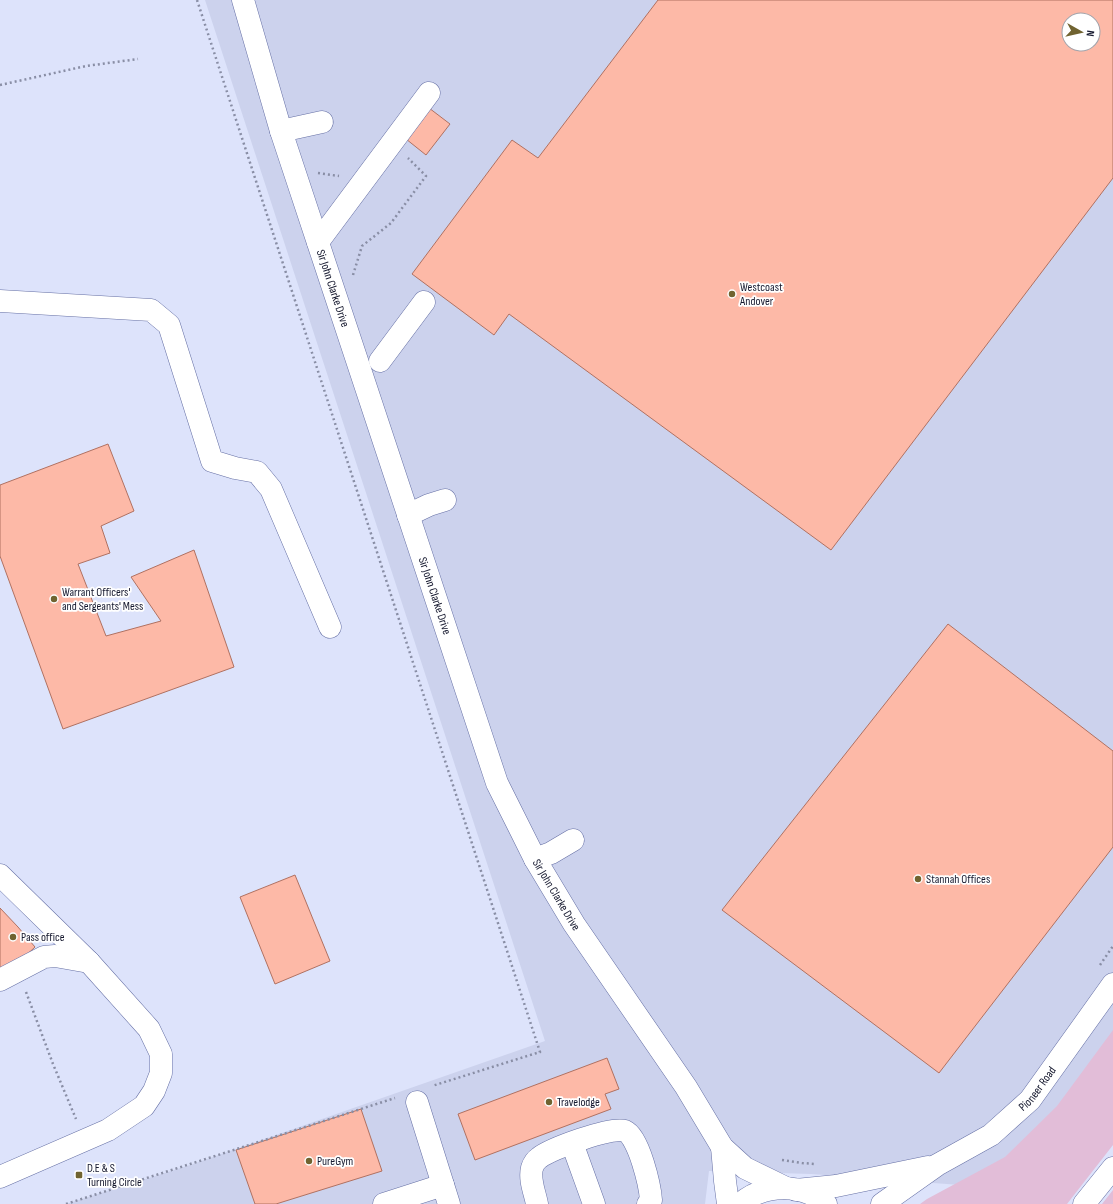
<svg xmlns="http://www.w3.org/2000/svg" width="1113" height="1204" font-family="'Sofia Sans Condensed',sans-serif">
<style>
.built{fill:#ccd2ed;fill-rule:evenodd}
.green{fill:#e2bdd8}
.building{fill:#fdb9a7;stroke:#b07161;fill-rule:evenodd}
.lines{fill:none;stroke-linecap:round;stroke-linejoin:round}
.minor-casing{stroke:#6670a5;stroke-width:23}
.highway-casing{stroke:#6670a5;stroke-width:23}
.path{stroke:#898ea5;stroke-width:2.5;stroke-dasharray:2 3;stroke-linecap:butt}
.minor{stroke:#fff;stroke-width:22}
.highway{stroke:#fff;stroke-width:22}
.poi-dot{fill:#706330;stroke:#fff;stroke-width:1.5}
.labels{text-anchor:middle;stroke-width:3.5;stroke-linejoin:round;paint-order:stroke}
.poi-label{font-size:12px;fill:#15182e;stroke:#fff;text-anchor:start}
.street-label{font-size:12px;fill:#15182e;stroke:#fff}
</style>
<rect width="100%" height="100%" fill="#dde3fb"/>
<path class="built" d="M 205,0 L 1113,0 L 1113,1081 L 1041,1191 L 811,1174 L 709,1171 L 705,1204 L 66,1204 L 190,1165 L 545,1041 ZM 1069,20 L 1093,20 L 1093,44 L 1069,44 Z"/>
<path class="green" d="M 1113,1030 L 1113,1145 L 1067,1204 L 920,1204 L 927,1199 L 1005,1157 L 1057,1106 Z
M 1113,1190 L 1113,1204 L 1102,1204 Z"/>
<path class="building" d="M 658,0 L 1113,0 L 1113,178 L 831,550 L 509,314 L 494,335 L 412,274 L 512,140 L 538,158 ZM 1069,20 L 1093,20 L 1093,44 L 1069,44 Z
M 429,108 L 450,124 L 426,155 L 406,139 Z
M 108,444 L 134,511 L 101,526 L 110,553 L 78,564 L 106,636 L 161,621 L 131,577 L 194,550 L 234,667 L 63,729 L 0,556 L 0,485 Z
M 948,624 L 1113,751 L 1113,847 L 939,1073 L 722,910 Z
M 295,875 L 330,961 L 275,984 L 240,897 Z
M 0,908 L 18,927 L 35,947 L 20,961 L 0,972 Z
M 607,1058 L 619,1089 L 605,1094 L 611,1109 L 475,1160 L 458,1114 Z
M 361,1109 L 382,1171 L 276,1204 L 255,1204 L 236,1150 Z"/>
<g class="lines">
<defs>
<g id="minor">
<path id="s1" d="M 243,0 L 281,131 L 497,783 L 535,859 L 574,924 L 686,1087 L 722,1147 L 745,1168 L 786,1188"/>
<path d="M 281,131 L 322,122"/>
<path d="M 318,242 L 429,93"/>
<path d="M 0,301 L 151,310 L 169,325 L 212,461 L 235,468 L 257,472 L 271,489 L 330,627"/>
<path d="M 380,361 L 424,302"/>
<path d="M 408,515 L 429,505 L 445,500"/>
<path d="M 535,859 L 551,853 L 573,840"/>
<path d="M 0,875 L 89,962 L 149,1029 L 161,1054 L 161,1073 L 154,1091 L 144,1106 L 108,1130 L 0,1177"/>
<path d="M 0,980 L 44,957 L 55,956 L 89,962"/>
<path d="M 417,1102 L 449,1204"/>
<path d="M 572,1143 L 594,1204"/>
<path d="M 722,1147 L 725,1181 L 728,1204"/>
<path d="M 796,1190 L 836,1186 L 928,1167"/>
<path d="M 384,1204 L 443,1185"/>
<path d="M 537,1204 C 535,1193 529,1180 532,1168 C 533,1165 536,1160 539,1158 C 550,1149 612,1126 625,1131 C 639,1137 650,1186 651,1200 L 648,1204"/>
<path d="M 740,1204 C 764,1183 803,1183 826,1204"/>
<path id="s2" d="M 882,1204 L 937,1165 L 991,1135 L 1030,1100 L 1113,984"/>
</g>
<path id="highway" d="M 1084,1204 L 1113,1168"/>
</defs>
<use href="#minor" class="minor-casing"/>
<use href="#highway" class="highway-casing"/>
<path class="path" d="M 197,0 L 540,1052 L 432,1086
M 0,85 L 86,66 L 138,59
M 318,173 L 339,176
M 353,275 L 362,246 L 391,223 L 426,176 L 408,158
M 1100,965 L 1113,946
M 26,992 L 53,1064 L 76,1119
M 782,1160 L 802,1163 L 815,1164
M 66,1204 L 395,1098"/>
<use href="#minor" class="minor"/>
<use href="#highway" class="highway"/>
</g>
<g class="poi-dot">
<circle cx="732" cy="294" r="4"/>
<circle cx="54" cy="599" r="4"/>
<circle cx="918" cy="879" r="4"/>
<circle cx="13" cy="937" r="4"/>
<circle cx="549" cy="1102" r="4"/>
<circle cx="309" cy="1161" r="4"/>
<rect x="75" y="1171" width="8" height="8" rx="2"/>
</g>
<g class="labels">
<g class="poi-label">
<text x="740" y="291">Westcoast<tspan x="740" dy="14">Andover</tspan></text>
<text x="62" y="596">Warrant Officers'<tspan x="62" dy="14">and Sergeants' Mess</tspan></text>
<text x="926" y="883">Stannah Offices</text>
<text x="21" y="941">Pass office</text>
<text x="557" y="1106">Travelodge</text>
<text x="317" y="1165">PureGym</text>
<text x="87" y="1172">D.E &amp; S<tspan x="87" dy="14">Turning Circle</tspan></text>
</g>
<g class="street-label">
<text dy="4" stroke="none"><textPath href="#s1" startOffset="302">Sir John Clarke Drive</textPath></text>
<text dy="4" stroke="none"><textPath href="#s1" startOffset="626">Sir John Clarke Drive</textPath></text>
<text dy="4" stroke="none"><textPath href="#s1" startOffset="950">Sir John Clarke Drive</textPath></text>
<text dy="4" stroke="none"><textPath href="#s2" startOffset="195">Pioneer Road</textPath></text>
</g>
</g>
<g transform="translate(1081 32) rotate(98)"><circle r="19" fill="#ffffff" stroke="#a1a3ab"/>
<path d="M0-3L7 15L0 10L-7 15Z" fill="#706330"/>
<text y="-6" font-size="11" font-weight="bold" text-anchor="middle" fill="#15182e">N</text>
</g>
</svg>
